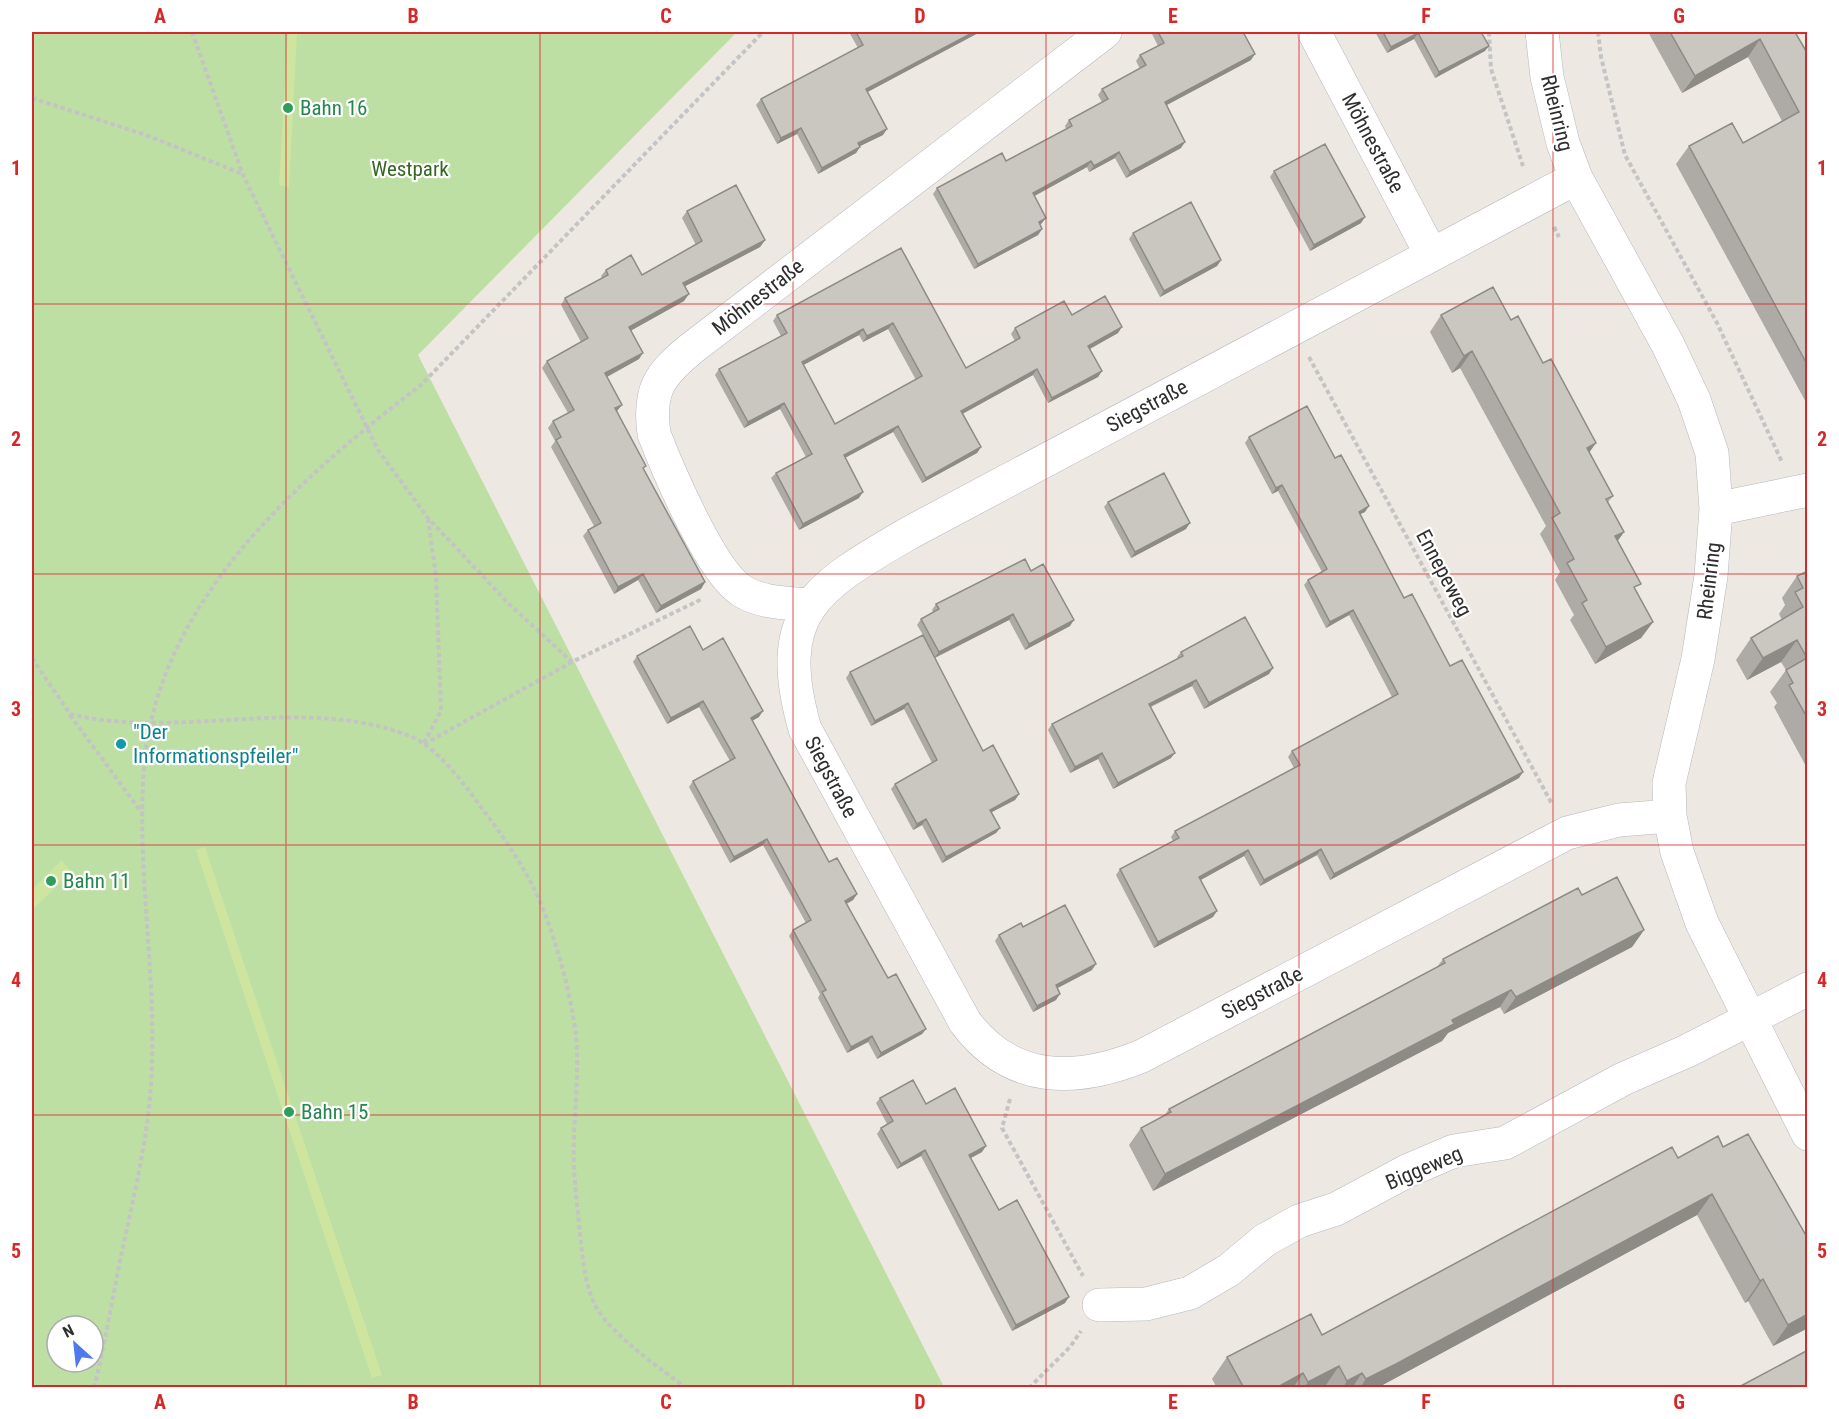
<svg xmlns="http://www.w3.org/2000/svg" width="1839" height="1419" font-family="'Roboto Condensed',sans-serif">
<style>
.green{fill:#bddfa3;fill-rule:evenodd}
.pitch{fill:#cee5a0}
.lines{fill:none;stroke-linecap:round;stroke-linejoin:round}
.minor-casing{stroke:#b5b8c0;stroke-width:34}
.path{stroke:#c4c4c4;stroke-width:4;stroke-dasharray:4.5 3;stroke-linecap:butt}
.minor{stroke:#fff;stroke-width:33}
.wall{fill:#aeaaa5;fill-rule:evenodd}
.shaded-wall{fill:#8d8b86}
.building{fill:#cac6c0;stroke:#8d8b86;stroke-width:1.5;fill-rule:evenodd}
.grid{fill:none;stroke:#d62828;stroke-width:1.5;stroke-opacity:0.55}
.leisure-dot{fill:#2e9e5b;stroke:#fff;stroke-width:2}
.culture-dot{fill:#0f9aa8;stroke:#fff;stroke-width:2}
.labels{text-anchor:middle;stroke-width:4.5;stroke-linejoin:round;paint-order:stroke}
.leisure-label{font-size:21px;fill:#27864d;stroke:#fff;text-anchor:start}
.street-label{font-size:21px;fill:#2e2e2e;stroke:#fff}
.park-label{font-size:21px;fill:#366722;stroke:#fff}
.culture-label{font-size:21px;fill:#0d838f;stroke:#fff;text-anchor:start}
.neatline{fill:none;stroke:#d62828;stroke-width:2}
.grid-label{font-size:20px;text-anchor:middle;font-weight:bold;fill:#d62828}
</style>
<rect width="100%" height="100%" fill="#eee8e2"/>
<path class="green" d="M 32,32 L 737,32 L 418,355 L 944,1387 L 32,1387 ZM 57,1326 L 93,1326 L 93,1362 L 57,1362 Z"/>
<path class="pitch" d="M 288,32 L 297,32 L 289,187 L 279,185 Z
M 205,847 L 382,1375 L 372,1378 L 196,850 Z
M 62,860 L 71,872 L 32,910 L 32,890 Z"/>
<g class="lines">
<defs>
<path id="minor" d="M 1314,32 L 1431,254
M 1542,32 L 1547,77 L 1563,143 L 1576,178 L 1668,345 L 1694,400 L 1712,453 L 1716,509 L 1711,576 L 1698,659 L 1669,783 L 1670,816 L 1677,852 L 1702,923 L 1808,1134
M 1576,178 L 911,532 C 818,586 771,610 805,729 L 965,1022 C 1011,1084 1076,1083 1142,1056 L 1567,833 L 1619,820 L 1670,816
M 1716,509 L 1808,490
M 809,605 C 787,603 761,603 742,591 C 711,572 668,470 654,434 C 648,390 659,375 692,348 L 1105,32
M 1099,1305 L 1146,1304 L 1190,1293 L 1229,1270 L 1265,1240 L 1299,1221 L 1336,1209 L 1407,1171 L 1454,1151 L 1505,1143 L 1623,1079 L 1687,1051 L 1808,989"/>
</defs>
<use href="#minor" class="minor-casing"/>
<path class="path" d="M 192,32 L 243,175 L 378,450 L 428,518 L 509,604 L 572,662
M 1489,32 L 1491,69 L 1523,166
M 1598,32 L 1601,57 L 1625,155 L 1717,323 L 1782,462
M 32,98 L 149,136 L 242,174
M 1554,227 L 1559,237
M 1309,357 L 1552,804
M 32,658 L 70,714 C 179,741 305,693 412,737 C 440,749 469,791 487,815 C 500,833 513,851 524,870 C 549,911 571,989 576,1037 C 580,1080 572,1125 574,1168 C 575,1190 578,1212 580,1234 C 583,1257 584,1281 594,1303 C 608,1333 660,1368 686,1388
M 70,715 L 142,813
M 424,743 L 441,711 L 436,576 L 428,519
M 424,744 L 572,662 L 702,599
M 1010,1099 L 1002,1128 L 1083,1276
M 94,1388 C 105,1344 112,1300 121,1256 C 133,1200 147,1143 151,1085 C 158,979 136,873 144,767 C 157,602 298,479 421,385 L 763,32
M 1029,1388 L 1070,1347 L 1081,1331"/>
<use href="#minor" class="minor"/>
</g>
<path class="wall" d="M 849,32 L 980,32 L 867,92 L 883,135 L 860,146 L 856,153 L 818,174 L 797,134 L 777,144 L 756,105 L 761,99 L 858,48 Z
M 1151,32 L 1243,32 L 1251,60 L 1167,105 L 1181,148 L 1126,178 L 1115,158 L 1089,172 L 1087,167 L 1034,196 L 1042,223 L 1040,225 L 1042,229 L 1038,235 L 974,269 L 933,194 L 937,188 L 1006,161 L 1066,129 L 1065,126 L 1069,120 L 1102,102 L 1098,95 L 1102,89 L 1140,69 L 1136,61 L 1140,55 L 1158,46 Z
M 1375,32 L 1481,32 L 1485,51 L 1435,78 L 1414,39 L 1387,53 Z
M 1648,32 L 1795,32 L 1806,51 L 1808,51 L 1808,406 L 1676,164 L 1689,146 L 1743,143 L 1782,121 L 1748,57 L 1682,93 Z
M 1274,171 L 1361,223 L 1310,251 L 1270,177 Z
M 687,211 L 765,240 L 760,247 L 685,286 L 684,301 L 631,330 L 639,359 L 607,377 L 617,411 L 644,469 L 705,582 L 701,589 L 656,613 L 638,580 L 614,594 L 583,536 L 588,530 L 594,526 L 551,447 L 555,441 L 548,428 L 553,421 L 568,413 L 542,368 L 547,361 L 581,342 L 561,305 L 565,298 L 602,278 L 601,276 L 606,270 L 642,275 L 696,245 L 682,218 Z
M 1133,233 L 1221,260 L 1217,266 L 1160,297 L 1129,239 Z
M 901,248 L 966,368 L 1015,341 L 1011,334 L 1015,328 L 1072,315 L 1118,333 L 1090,349 L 1102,371 L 1098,377 L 1048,403 L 1033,375 L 963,413 L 981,447 L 977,453 L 922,483 L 893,432 L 845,458 L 859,498 L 799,530 L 771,478 L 776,473 L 806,457 L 780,409 L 744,428 L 715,375 L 719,369 L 781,336 L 773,321 L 777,315 ZM 888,329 L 916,380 L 835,424 L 803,365 L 859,335 L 863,342 Z
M 1441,315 L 1511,320 L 1589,453 L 1613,496 L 1608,502 L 1624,532 L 1617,541 L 1636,591 L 1653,622 L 1641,638 L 1595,664 L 1570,620 L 1574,615 L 1555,580 L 1560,572 L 1540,534 L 1546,526 L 1460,368 L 1452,373 L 1430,332 Z
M 1249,437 L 1365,512 L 1360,514 L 1404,598 L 1450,666 L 1519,778 L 1330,880 L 1317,855 L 1260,886 L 1244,856 L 1201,880 L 1213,917 L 1154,948 L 1116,875 L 1120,869 L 1173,841 L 1171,837 L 1175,831 L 1294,768 L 1288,757 L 1292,751 L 1392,697 L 1349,615 L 1326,628 L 1304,585 L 1308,580 L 1322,572 L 1278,491 L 1272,494 L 1245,443 Z
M 1108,502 L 1186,529 L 1131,558 L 1104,507 Z
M 1031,571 L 1070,626 L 1025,650 L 1009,620 L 935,658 L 983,751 L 1019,794 L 1015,800 L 992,812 L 1000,828 L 996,833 L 942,863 L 922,825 L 913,830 L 891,789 L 895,784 L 932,763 L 904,709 L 871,726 L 846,678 L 850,672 L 923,635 L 917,625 L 921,619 L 933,612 L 932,610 L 936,604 Z
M 1808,571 L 1808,770 L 1774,707 L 1777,703 L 1770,692 L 1786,670 L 1781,662 L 1747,680 L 1736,660 L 1751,638 L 1782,620 L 1779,614 L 1785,605 L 1782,598 L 1797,576 Z
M 703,650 L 759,717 L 752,720 L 829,862 L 857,894 L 853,900 L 846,904 L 888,978 L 926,1029 L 922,1034 L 877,1059 L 868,1042 L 847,1053 L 818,998 L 820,994 L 789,936 L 793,930 L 806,923 L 763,845 L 730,863 L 689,787 L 693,781 L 730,761 L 699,707 L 667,724 L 633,662 L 637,656 Z
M 1181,652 L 1269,674 L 1204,709 L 1192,686 L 1151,707 L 1171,758 L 1113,789 L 1098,759 L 1070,773 L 1048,730 L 1052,724 L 1178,659 L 1177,657 Z
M 1582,895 L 1644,930 L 1632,947 L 1504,1014 L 1500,1007 L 1448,1033 L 1442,1041 L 1153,1191 L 1129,1145 L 1141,1128 L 1164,1116 L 1169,1109 L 1437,967 L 1443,959 Z
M 1023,927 L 1092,970 L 1057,988 L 1056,1000 L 1033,1012 L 995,941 L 999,935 Z
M 880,1098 L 926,1104 L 982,1152 L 971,1158 L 999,1210 L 1065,1303 L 1012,1331 L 921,1156 L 897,1169 L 877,1134 L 881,1128 L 887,1124 L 876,1103 Z
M 1723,1147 L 1808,1239 L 1808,1328 L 1773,1346 L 1748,1301 L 1745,1303 L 1697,1215 L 1377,1388 L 1217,1388 L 1212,1379 L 1227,1357 L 1322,1335 L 1678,1158 Z"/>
<path class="shaded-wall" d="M 974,32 L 980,32 L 862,95 L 866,89 Z
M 1418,33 L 1414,39 L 1387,53 L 1391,47 Z
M 1760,39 L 1748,57 L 1682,93 L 1695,76 Z
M 1489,46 L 1485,51 L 1435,78 L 1439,72 Z
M 1255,54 L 1251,60 L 1161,108 L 1165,102 Z
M 801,128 L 797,134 L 777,144 L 781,138 Z
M 887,129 L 883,135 L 854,149 L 858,143 Z
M 1185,142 L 1181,148 L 1126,178 L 1130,172 Z
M 860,147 L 856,153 L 818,174 L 822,168 Z
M 1119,152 L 1115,158 L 1089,172 L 1094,166 Z
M 1091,161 L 1087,167 L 1029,199 L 1033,193 Z
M 1365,217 L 1361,223 L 1310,251 L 1314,245 Z
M 1046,218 L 1042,223 L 1035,228 L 1039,222 Z
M 1042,229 L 1038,235 L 974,269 L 978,264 Z
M 765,240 L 760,247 L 678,290 L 683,283 Z
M 1221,260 L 1217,266 L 1160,297 L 1164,291 Z
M 689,294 L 684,301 L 625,334 L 629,327 Z
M 893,323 L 888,329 L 863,342 L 867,336 Z
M 1122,327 L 1118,333 L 1084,352 L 1088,346 Z
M 863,329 L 859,335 L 798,368 L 802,362 Z
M 1472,351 L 1460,368 L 1452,373 L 1464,356 Z
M 643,353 L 639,359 L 601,380 L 605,373 Z
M 1037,369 L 1033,375 L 957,417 L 961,411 Z
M 1102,371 L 1098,377 L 1048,403 L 1052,398 Z
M 784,403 L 780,409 L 744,428 L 748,422 Z
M 622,405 L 617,411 L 610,415 L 615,408 Z
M 898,426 L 893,432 L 839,461 L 844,455 Z
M 1596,443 L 1584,460 L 1587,448 Z
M 981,447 L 977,453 L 922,483 L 926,478 Z
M 1282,485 L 1278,491 L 1272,494 L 1276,488 Z
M 863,492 L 859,498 L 799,530 L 803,524 Z
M 1369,506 L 1365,512 L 1354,517 L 1359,512 Z
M 1190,523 L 1186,529 L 1131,558 L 1135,552 Z
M 1624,532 L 1612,549 L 1615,536 Z
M 643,574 L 638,580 L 614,594 L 618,587 Z
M 705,582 L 701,589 L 656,613 L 661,606 Z
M 1353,610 L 1349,615 L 1326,628 L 1330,622 Z
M 1013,614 L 1009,620 L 934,658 L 939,652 Z
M 1074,620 L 1070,626 L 1025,650 L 1029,644 Z
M 1653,622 L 1641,638 L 1595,664 L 1606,647 Z
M 1797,640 L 1781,662 L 1747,680 L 1763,658 Z
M 1273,668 L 1269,674 L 1204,709 L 1209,703 Z
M 1196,680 L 1192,686 L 1145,709 L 1149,704 Z
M 703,701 L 699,707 L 667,724 L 671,718 Z
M 908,703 L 904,709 L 871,726 L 875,721 Z
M 763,711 L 759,717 L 747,724 L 751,718 Z
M 1102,753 L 1098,759 L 1070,773 L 1075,767 Z
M 1175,753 L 1171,758 L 1113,789 L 1118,783 Z
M 1523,772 L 1519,778 L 1330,880 L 1334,874 Z
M 1019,794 L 1015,800 L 986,815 L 990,810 Z
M 926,819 L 922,825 L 913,830 L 917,824 Z
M 1000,828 L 996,833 L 942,863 L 946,857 Z
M 767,839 L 763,845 L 730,863 L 734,857 Z
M 1321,849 L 1317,855 L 1260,886 L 1264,880 Z
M 1248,850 L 1244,856 L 1195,883 L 1199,877 Z
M 857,894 L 853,900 L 841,907 L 845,901 Z
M 1217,911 L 1213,917 L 1154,948 L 1158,942 Z
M 1644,930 L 1632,947 L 1504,1014 L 1516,997 Z
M 1096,964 L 1092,970 L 1052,991 L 1056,985 Z
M 1511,990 L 1500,1007 L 1448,1033 L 1442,1041 L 1153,1191 L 1165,1174 L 1452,1020 Z
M 1060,994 L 1056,1000 L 1033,1012 L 1037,1006 Z
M 926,1029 L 922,1034 L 877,1059 L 881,1053 Z
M 872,1036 L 868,1042 L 847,1053 L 851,1047 Z
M 986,1146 L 982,1152 L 965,1161 L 969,1155 Z
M 925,1150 L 921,1156 L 897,1169 L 901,1164 Z
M 1712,1194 L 1697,1215 L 1377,1388 L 1360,1388 L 1366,1379 Z
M 1763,1279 L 1748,1301 L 1745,1303 L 1760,1281 Z
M 1069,1297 L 1065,1303 L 1012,1331 L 1016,1325 Z
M 1808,1314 L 1808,1328 L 1773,1346 L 1788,1325 Z
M 1339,1366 L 1324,1388 L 1304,1388 L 1308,1382 Z
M 1303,1373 L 1293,1388 L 1276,1388 Z
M 1362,1373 L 1352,1388 L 1343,1388 L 1347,1381 Z"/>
<path class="building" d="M 856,32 L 974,32 L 866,89 L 887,129 L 858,143 L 860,147 L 822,168 L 801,128 L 781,138 L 761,99 L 863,45 Z
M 1158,32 L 1243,32 L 1255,54 L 1165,102 L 1185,142 L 1130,172 L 1119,152 L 1094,166 L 1091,161 L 1033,193 L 1046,218 L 1039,222 L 1042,229 L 978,264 L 937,188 L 1002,153 L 1006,161 L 1072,126 L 1069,120 L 1108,99 L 1102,89 L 1146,65 L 1140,55 L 1164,43 Z
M 1383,32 L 1481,32 L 1489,46 L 1439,72 L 1418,33 L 1391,47 Z
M 1670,32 L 1795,32 L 1806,51 L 1808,51 L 1808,366 L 1689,146 L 1732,123 L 1743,143 L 1799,112 L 1760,39 L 1695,76 Z
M 1325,144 L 1365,217 L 1314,245 L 1274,171 Z
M 736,185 L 765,240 L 683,283 L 689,294 L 629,327 L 643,353 L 605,373 L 622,405 L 615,408 L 646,466 L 643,468 L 705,582 L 661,606 L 643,574 L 618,587 L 588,530 L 601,523 L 556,440 L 561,437 L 553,421 L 574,410 L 547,361 L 588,338 L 565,298 L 608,275 L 606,270 L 631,255 L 642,275 L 702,241 L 687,211 Z
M 1191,202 L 1221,260 L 1164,291 L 1133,233 Z
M 901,248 L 966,368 L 1020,338 L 1015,328 L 1064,301 L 1072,315 L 1105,296 L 1122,327 L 1088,346 L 1102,371 L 1052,398 L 1037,369 L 961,411 L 981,447 L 926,478 L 898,426 L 844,455 L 863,492 L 803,524 L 776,473 L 812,454 L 784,403 L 748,422 L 719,369 L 787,333 L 777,315 ZM 893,323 L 922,376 L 835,424 L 802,362 L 863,329 L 867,336 Z
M 1493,287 L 1511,320 L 1518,316 L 1543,363 L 1551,359 L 1596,443 L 1587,448 L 1613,496 L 1606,499 L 1624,532 L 1615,536 L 1641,584 L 1634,587 L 1653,622 L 1606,647 L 1582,603 L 1587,600 L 1567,563 L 1574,559 L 1552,518 L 1560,513 L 1472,351 L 1464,356 L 1441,315 Z
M 1307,406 L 1335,458 L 1341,455 L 1369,506 L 1359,512 L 1404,598 L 1412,594 L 1450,666 L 1462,660 L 1523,772 L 1334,874 L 1321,849 L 1264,880 L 1248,850 L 1199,877 L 1217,911 L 1158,942 L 1120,869 L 1179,838 L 1175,831 L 1300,765 L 1292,751 L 1398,694 L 1353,610 L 1330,622 L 1308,580 L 1327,569 L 1282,485 L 1276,488 L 1249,437 Z
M 1164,473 L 1190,523 L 1135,552 L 1108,502 Z
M 1025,559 L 1031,571 L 1043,564 L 1074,620 L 1029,644 L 1013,614 L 939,652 L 921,619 L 939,609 L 936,604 Z
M 1808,571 L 1808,719 L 1789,685 L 1793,683 L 1786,670 L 1807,658 L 1797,640 L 1763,658 L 1751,638 L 1803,607 L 1795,592 L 1803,588 L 1797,576 Z
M 1245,617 L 1273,668 L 1209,703 L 1196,680 L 1149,704 L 1175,753 L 1118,783 L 1102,753 L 1075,767 L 1052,724 L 1183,656 L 1181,652 Z
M 690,626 L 703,650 L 723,638 L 763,711 L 751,718 L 829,862 L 837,858 L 857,894 L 845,901 L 888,978 L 896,974 L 926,1029 L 881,1053 L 872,1036 L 851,1047 L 822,992 L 826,990 L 793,930 L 811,920 L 767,839 L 734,857 L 693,781 L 735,758 L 703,701 L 671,718 L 637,656 Z
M 923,635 L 983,751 L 993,745 L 1019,794 L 990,810 L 1000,828 L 946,857 L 926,819 L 917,824 L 895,784 L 937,760 L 908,703 L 875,721 L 850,672 Z
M 1617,877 L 1644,930 L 1516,997 L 1511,990 L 1452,1020 L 1454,1024 L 1165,1174 L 1141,1128 L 1171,1112 L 1169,1109 L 1445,963 L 1443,959 L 1578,888 L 1582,895 Z
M 1065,905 L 1096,964 L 1056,985 L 1060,994 L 1037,1006 L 999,935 L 1021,923 L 1023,927 Z
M 913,1080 L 926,1104 L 955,1088 L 986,1146 L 969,1155 L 999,1210 L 1017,1200 L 1069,1297 L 1016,1325 L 925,1150 L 901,1164 L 881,1128 L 893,1121 L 880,1098 Z
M 1748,1134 L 1808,1239 L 1808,1314 L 1788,1325 L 1763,1279 L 1760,1281 L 1712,1194 L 1396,1364 L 1366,1379 L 1362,1373 L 1347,1381 L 1339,1366 L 1308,1382 L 1303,1373 L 1276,1388 L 1244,1388 L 1227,1357 L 1311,1314 L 1322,1335 L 1672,1147 L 1678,1158 L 1718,1136 L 1723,1147 Z
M 1808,1350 L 1808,1388 L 1737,1388 Z"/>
<path class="grid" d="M 286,32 L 286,1388M 540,32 L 540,1388M 793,32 L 793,1388M 1046,32 L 1046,1388M 1299,32 L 1299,1388M 1553,32 L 1553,1388M 32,304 L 1808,304M 32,574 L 1808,574M 32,845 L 1808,845M 32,1115 L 1808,1115"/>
<g class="leisure-dot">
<circle cx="288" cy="108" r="6"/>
<circle cx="51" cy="881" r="6"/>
<circle cx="289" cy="1112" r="6"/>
</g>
<circle class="culture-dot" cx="121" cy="744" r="6"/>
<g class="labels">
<g class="leisure-label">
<text x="300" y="115">Bahn 16</text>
<text x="63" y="888">Bahn 11</text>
<text x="301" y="1119">Bahn 15</text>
</g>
<g class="street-label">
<text transform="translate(1557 113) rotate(76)" y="7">Rheinring</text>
<text transform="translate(1373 143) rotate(62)" y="7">Möhnestraße</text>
<text transform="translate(758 297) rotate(-38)" y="7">Möhnestraße</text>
<text transform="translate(1147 406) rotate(-28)" y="7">Siegstraße</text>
<text transform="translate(1444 573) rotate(62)" y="7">Ennepeweg</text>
<text transform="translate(1709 581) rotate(-83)" y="7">Rheinring</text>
<text transform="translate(831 777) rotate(62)" y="7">Siegstraße</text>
<text transform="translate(1262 993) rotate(-28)" y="7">Siegstraße</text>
<text transform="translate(1424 1168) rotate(-23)" y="7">Biggeweg</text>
</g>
<g class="park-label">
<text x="410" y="176">Westpark</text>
</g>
<g class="culture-label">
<text x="133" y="739">"Der<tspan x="133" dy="24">Informationspfeiler"</tspan></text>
</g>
</g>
<rect width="1839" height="1419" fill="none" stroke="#ffffff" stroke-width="66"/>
<g transform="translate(75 1344) rotate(333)"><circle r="28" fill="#ffffff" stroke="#ababab" stroke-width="1.5"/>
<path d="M0-4.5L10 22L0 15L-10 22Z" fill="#507aec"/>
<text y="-9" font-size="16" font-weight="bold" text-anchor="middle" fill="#2e2e2e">N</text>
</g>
<rect x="33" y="33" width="1773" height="1353" class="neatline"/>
<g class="grid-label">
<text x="160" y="23">A</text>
<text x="413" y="23">B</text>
<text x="666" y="23">C</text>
<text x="920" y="23">D</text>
<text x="1173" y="23">E</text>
<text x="1426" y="23">F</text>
<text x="1679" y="23">G</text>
<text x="16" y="175">1</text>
<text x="1822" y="175">1</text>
<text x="16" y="446">2</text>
<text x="1822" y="446">2</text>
<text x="16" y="716">3</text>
<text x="1822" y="716">3</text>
<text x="16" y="987">4</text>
<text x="1822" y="987">4</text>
<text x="16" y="1258">5</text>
<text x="1822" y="1258">5</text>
<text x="160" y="1409">A</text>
<text x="413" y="1409">B</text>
<text x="666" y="1409">C</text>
<text x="920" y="1409">D</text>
<text x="1173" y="1409">E</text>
<text x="1426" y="1409">F</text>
<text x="1679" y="1409">G</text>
</g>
</svg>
